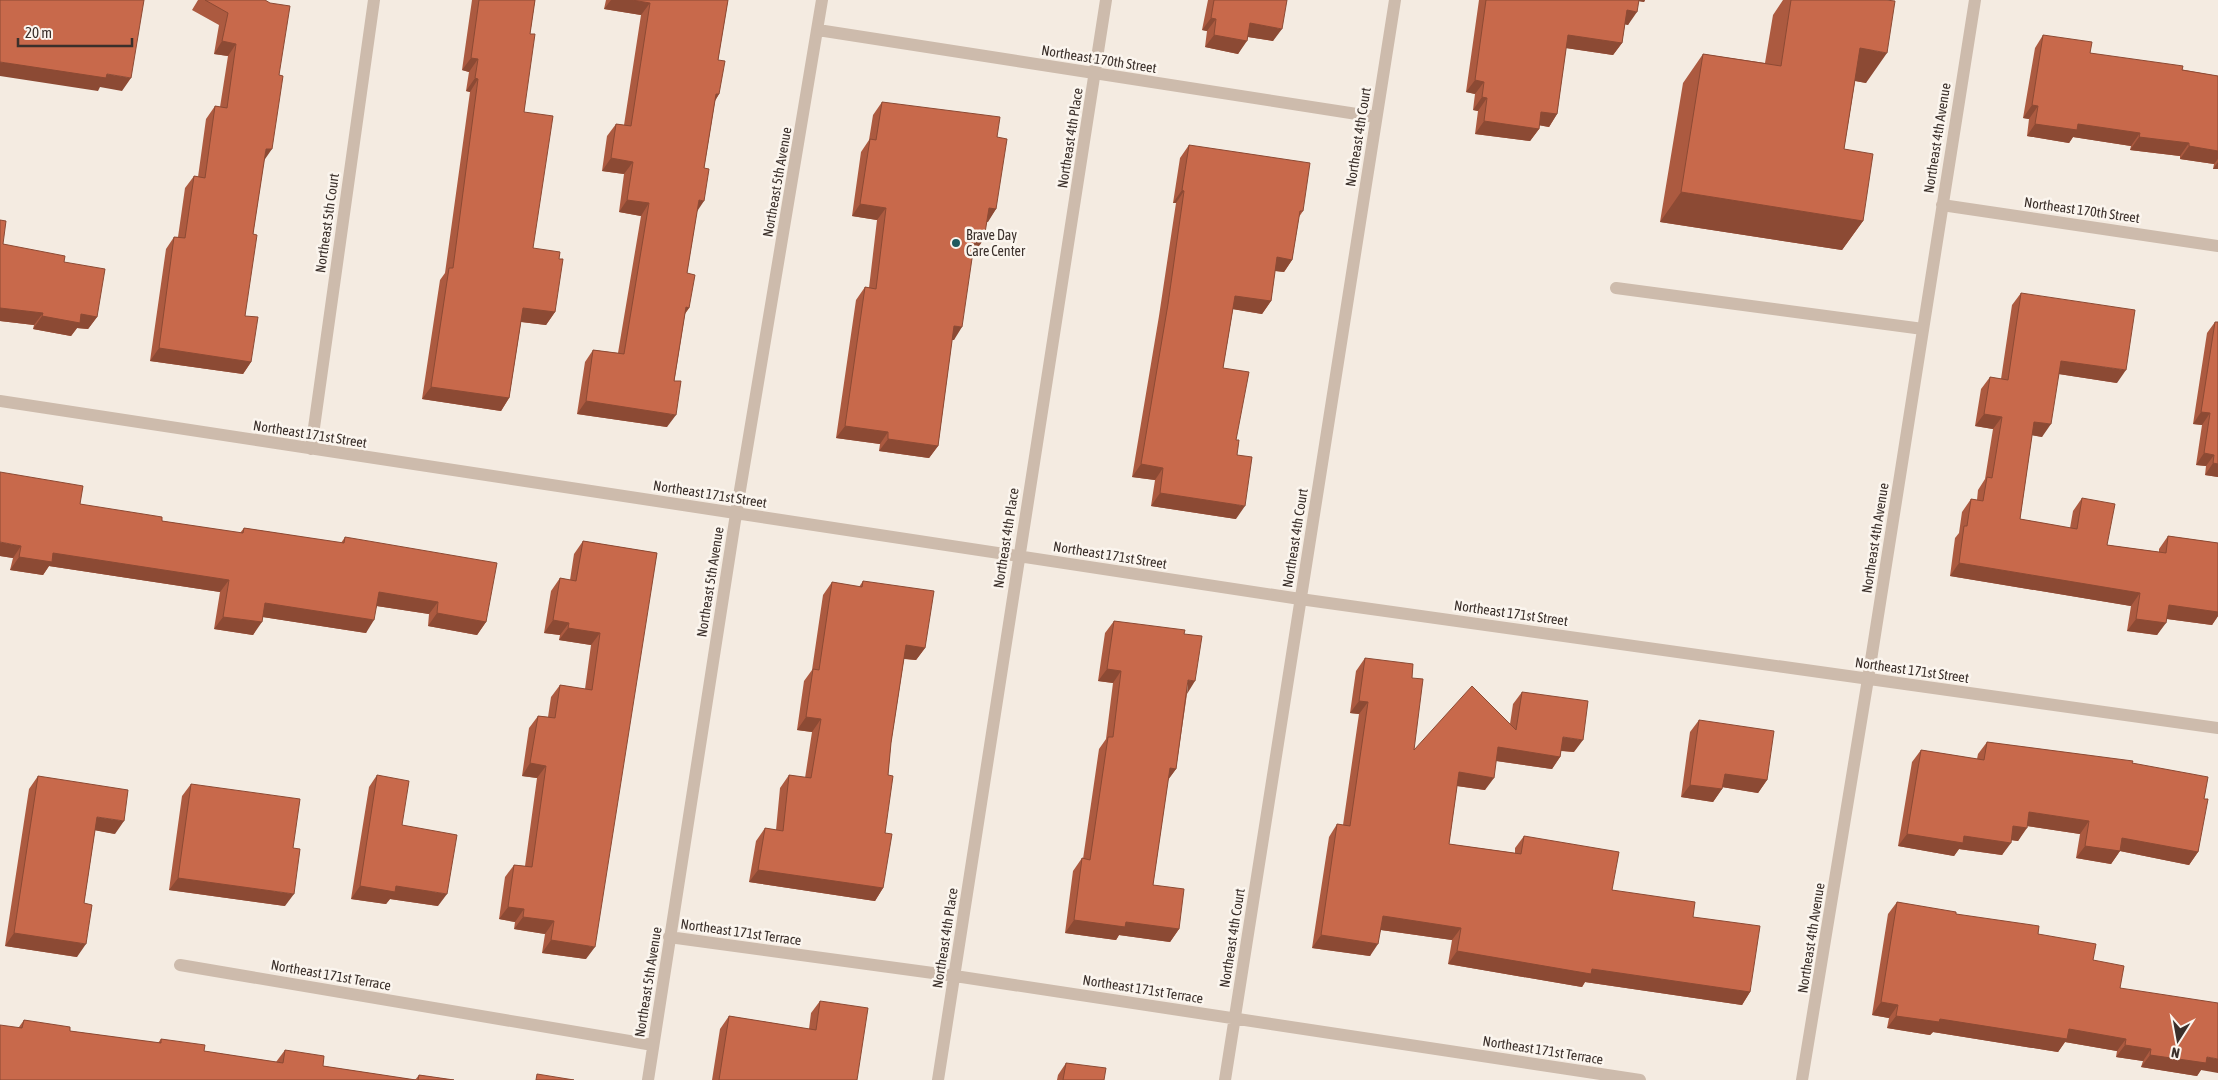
<svg xmlns="http://www.w3.org/2000/svg" width="2218" height="1080" font-family="'Asap Condensed',sans-serif">
<style>
.lines{fill:none;stroke-linecap:round;stroke-linejoin:round}
.minor{stroke:#cdbbac;stroke-width:12}
.wall{fill:#ac5a40}
.shaded-wall{fill:#8c4a34}
.building{fill:#c8694b;stroke:#8c4a34}
.poi-dot{fill:#1f5a5e;stroke:#fbf5ee;stroke-width:2}
.labels{text-anchor:middle;stroke-width:5;stroke-linejoin:round;paint-order:stroke}
.street-label{font-size:14px;fill:#3b302b;stroke:#fbf5ee}
.poi-label{font-size:14px;fill:#3b302b;stroke:#fbf5ee;text-anchor:start}
</style>
<rect width="100%" height="100%" fill="#f4ebe1"/>
<g class="lines">
<path class="minor" d="M 818,30 L 1376,117
M 1942,205 L 2218,246
M 1616,288 L 1923,329
M 0,401 L 1300,599 L 2218,728
M 311,449 L 374,0
M 669,937 L 955,976 L 1640,1080
M 180,965 L 653,1045
M 648,1080 L 736,514 L 822,0
M 938,1080 L 1106,0
M 1225,1080 L 1395,0
M 1802,1080 L 1868,679 L 1975,0"/>
</g>
<path class="wall" d="M 198,0 L 265,0 L 264,161 L 253,234 L 245,316 L 251,362 L 243,374 L 150,361 L 166,249 L 174,237 L 178,237 L 185,188 L 194,176 L 198,177 L 206,119 L 215,106 L 220,107 L 228,56 L 214,54 L 219,25 L 192,10 Z
M 472,0 L 535,0 L 530,34 L 524,112 L 533,248 L 555,312 L 546,325 L 521,322 L 509,398 L 501,411 L 422,399 L 440,280 L 445,273 L 470,92 L 466,91 L 469,72 L 462,70 Z
M 606,0 L 728,0 L 718,60 L 719,94 L 715,101 L 687,273 L 689,308 L 685,314 L 667,427 L 577,414 L 585,362 L 593,350 L 618,353 L 641,216 L 619,212 L 624,174 L 602,171 L 607,136 L 616,124 L 624,125 L 641,15 L 604,9 Z
M 1208,0 L 1287,0 L 1273,41 L 1248,37 L 1238,54 L 1205,47 L 1207,31 L 1202,30 Z
M 1479,0 L 1645,0 L 1644,2 L 1639,1 L 1628,25 L 1625,24 L 1622,43 L 1613,55 L 1566,48 L 1557,114 L 1549,127 L 1539,125 L 1539,129 L 1530,141 L 1475,134 L 1478,111 L 1473,110 L 1475,94 L 1466,92 Z
M 1783,0 L 1886,0 L 1866,83 L 1855,81 L 1844,149 L 1863,221 L 1842,250 L 1660,222 L 1683,83 L 1703,54 L 1765,63 L 1773,15 Z
M 2043,35 L 2090,53 L 2218,76 L 2218,169 L 2213,169 L 2214,164 L 2180,159 L 2180,156 L 2130,150 L 2131,146 L 2073,137 L 2069,143 L 2027,136 L 2029,119 L 2023,118 L 2035,48 Z
M 882,102 L 997,137 L 996,209 L 987,222 L 975,252 L 973,252 L 954,340 L 952,340 L 938,446 L 929,458 L 879,451 L 880,444 L 836,438 L 856,300 L 865,287 L 869,288 L 877,220 L 852,216 L 861,152 L 869,140 L 873,115 Z
M 1189,145 L 1303,211 L 1299,217 L 1292,260 L 1284,272 L 1275,271 L 1271,301 L 1262,314 L 1233,309 L 1223,368 L 1236,440 L 1237,455 L 1236,519 L 1151,506 L 1155,480 L 1132,477 L 1159,316 L 1176,203 L 1173,203 L 1180,158 Z
M 0,220 L 3,244 L 64,262 L 97,317 L 88,329 L 77,328 L 71,336 L 33,329 L 34,325 L 0,321 Z
M 2021,293 L 2117,383 L 2059,374 L 2042,437 L 2032,435 L 2020,519 L 2070,528 L 2073,511 L 2082,498 L 2107,545 L 2159,552 L 2159,549 L 2168,536 L 2218,543 L 2218,616 L 2212,625 L 2167,619 L 2157,635 L 2127,631 L 2131,606 L 1950,576 L 1955,538 L 1959,533 L 1962,512 L 1971,499 L 1977,500 L 1978,490 L 1985,479 L 1993,429 L 1975,426 L 1981,389 L 1990,377 L 2001,379 L 2012,305 Z
M 2215,322 L 2218,322 L 2218,477 L 2205,475 L 2206,466 L 2196,465 L 2202,425 L 2193,424 L 2207,333 Z
M 80,504 L 162,521 L 240,533 L 244,528 L 341,543 L 345,537 L 486,622 L 477,635 L 428,626 L 429,614 L 377,606 L 366,633 L 263,617 L 253,635 L 214,629 L 220,592 L 49,566 L 43,575 L 10,570 L 13,558 L 0,556 Z
M 583,541 L 657,553 L 586,959 L 542,953 L 545,934 L 514,929 L 515,922 L 499,919 L 505,877 L 514,865 L 525,866 L 537,778 L 522,776 L 529,728 L 538,716 L 548,717 L 551,697 L 560,685 L 585,689 L 591,645 L 559,640 L 560,635 L 544,633 L 551,591 L 560,578 L 570,580 L 574,554 Z
M 863,581 L 925,648 L 916,660 L 904,659 L 891,743 L 888,775 L 885,833 L 883,888 L 875,901 L 749,882 L 756,841 L 765,828 L 776,830 L 780,788 L 789,775 L 805,778 L 812,732 L 797,730 L 804,681 L 812,670 L 823,595 L 832,582 L 859,587 Z
M 1114,621 L 1184,634 L 1187,694 L 1176,769 L 1168,780 L 1153,885 L 1179,929 L 1170,942 L 1119,935 L 1116,940 L 1065,933 L 1073,871 L 1082,858 L 1083,859 L 1099,749 L 1106,739 L 1113,683 L 1098,681 L 1105,633 Z
M 1365,658 L 1412,678 L 1414,750 L 1510,724 L 1513,704 L 1522,692 L 1574,752 L 1561,751 L 1560,757 L 1552,769 L 1496,761 L 1485,790 L 1457,786 L 1449,844 L 1515,853 L 1515,848 L 1524,836 L 1612,890 L 1693,917 L 1750,992 L 1742,1005 L 1585,982 L 1582,987 L 1448,964 L 1452,940 L 1381,930 L 1370,956 L 1312,948 L 1329,837 L 1337,824 L 1343,825 L 1359,714 L 1350,713 L 1356,671 Z
M 1699,720 L 1767,780 L 1758,793 L 1722,787 L 1722,789 L 1713,802 L 1681,797 L 1690,732 Z
M 1987,742 L 2132,763 L 2204,799 L 2198,852 L 2189,865 L 2120,851 L 2111,864 L 2076,858 L 2080,834 L 2027,826 L 2018,841 L 2011,840 L 2002,855 L 1959,849 L 1954,856 L 1898,846 L 1912,762 L 1921,750 L 1977,759 L 1978,754 Z
M 377,775 L 438,906 L 390,899 L 386,904 L 351,899 L 369,787 Z
M 38,776 L 115,834 L 95,830 L 84,903 L 77,957 L 5,946 L 29,789 Z
M 191,784 L 285,906 L 169,890 L 182,796 Z
M 1897,902 L 1956,914 L 2038,934 L 2093,960 L 2201,1070 L 2197,1076 L 2141,1067 L 2143,1061 L 2116,1057 L 2117,1051 L 2065,1042 L 2058,1052 L 1933,1032 L 1930,1035 L 1887,1028 L 1889,1018 L 1872,1015 L 1888,914 Z
M 820,1001 L 857,1080 L 712,1080 L 720,1029 L 729,1016 L 809,1029 L 811,1013 Z
M 24,1020 L 70,1031 L 158,1043 L 161,1039 L 204,1051 L 276,1062 L 285,1050 L 323,1066 L 415,1080 L 419,1075 L 454,1080 L 0,1080 L 19,1027 Z
M 1066,1063 L 1104,1080 L 1057,1080 L 1058,1075 Z"/>
<path class="shaded-wall" d="M 611,0 L 632,0 L 650,3 L 641,15 L 604,9 Z
M 1632,0 L 1645,0 L 1644,2 Z
M 1627,10 L 1637,12 L 1628,25 L 1618,23 Z
M 1211,18 L 1216,19 L 1207,31 L 1202,30 Z
M 1250,23 L 1282,29 L 1273,41 L 1242,36 Z
M 1214,35 L 1247,41 L 1238,54 L 1205,47 Z
M 1568,35 L 1622,43 L 1613,55 L 1559,47 Z
M 222,41 L 236,44 L 228,56 L 214,54 Z
M 1860,48 L 1887,53 L 1866,83 L 1840,78 Z
M 471,58 L 478,59 L 469,72 L 462,70 Z
M 0,62 L 107,74 L 131,78 L 122,91 L 100,87 L 98,91 L 0,76 Z
M 475,78 L 478,79 L 470,92 L 466,91 Z
M 1475,80 L 1484,82 L 1475,94 L 1466,92 Z
M 716,94 L 719,94 L 711,107 Z
M 1482,97 L 1487,98 L 1478,111 L 1473,110 Z
M 2032,105 L 2038,106 L 2029,119 L 2023,118 Z
M 1541,112 L 1557,114 L 1549,127 L 1532,124 Z
M 1484,121 L 1539,129 L 1530,141 L 1475,134 Z
M 2035,124 L 2078,124 L 2140,133 L 2131,146 L 2073,137 L 2069,143 L 2027,136 Z
M 2139,137 L 2189,143 L 2180,156 L 2130,150 Z
M 2189,146 L 2218,151 L 2218,159 L 2214,164 L 2180,159 Z
M 266,149 L 272,149 L 263,162 Z
M 611,158 L 633,162 L 624,174 L 602,171 Z
M 2218,162 L 2218,169 L 2213,169 Z
M 1182,190 L 1184,191 L 1176,203 L 1173,203 Z
M 1681,192 L 1863,221 L 1842,250 L 1660,222 Z
M 627,200 L 649,203 L 641,216 L 619,212 Z
M 699,200 L 704,201 L 696,213 Z
M 860,204 L 886,208 L 877,220 L 852,216 Z
M 989,208 L 996,209 L 988,222 L 980,221 Z
M 975,238 L 984,239 L 975,252 L 966,251 Z
M 1277,257 L 1292,260 L 1284,272 L 1268,270 Z
M 1235,296 L 1271,301 L 1262,314 L 1226,308 Z
M 686,307 L 689,308 L 680,320 Z
M 0,308 L 43,313 L 34,325 L 0,321 Z
M 523,308 L 555,312 L 546,325 L 514,321 Z
M 81,314 L 97,317 L 88,329 L 77,328 L 71,336 L 33,329 L 42,316 Z
M 954,326 L 962,327 L 954,340 L 945,339 Z
M 159,348 L 251,362 L 243,374 L 150,361 Z
M 2061,361 L 2126,370 L 2117,383 L 2052,373 Z
M 431,387 L 509,398 L 501,411 L 422,399 Z
M 586,401 L 676,415 L 667,427 L 577,414 Z
M 2201,412 L 2210,413 L 2202,425 L 2193,424 Z
M 1984,414 L 2002,417 L 1993,429 L 1975,426 Z
M 2034,422 L 2051,424 L 2042,437 L 2025,434 Z
M 845,426 L 888,432 L 880,444 L 836,438 Z
M 888,439 L 938,446 L 929,458 L 879,451 Z
M 2204,453 L 2214,455 L 2206,466 L 2196,465 Z
M 2213,463 L 2218,464 L 2218,477 L 2205,475 Z
M 1141,464 L 1163,468 L 1155,480 L 1132,477 Z
M 1160,493 L 1245,506 L 1236,519 L 1151,506 Z
M 0,542 L 21,546 L 13,558 L 0,556 Z
M 53,553 L 229,580 L 220,592 L 49,566 L 43,575 L 10,570 L 19,557 Z
M 1959,563 L 2140,593 L 2131,606 L 1950,576 Z
M 379,592 L 438,602 L 429,614 L 370,605 Z
M 265,603 L 374,620 L 366,633 L 256,616 Z
M 2169,605 L 2218,612 L 2218,616 L 2212,625 L 2160,618 Z
M 437,613 L 486,622 L 477,635 L 428,626 Z
M 223,617 L 262,622 L 253,635 L 214,629 Z
M 2136,619 L 2166,623 L 2157,635 L 2127,631 Z
M 553,620 L 569,623 L 560,635 L 544,633 Z
M 568,628 L 600,633 L 591,645 L 559,640 Z
M 906,645 L 925,648 L 916,660 L 898,658 Z
M 1107,669 L 1121,671 L 1113,683 L 1098,681 Z
M 1188,680 L 1195,681 L 1187,694 Z
M 1359,701 L 1368,702 L 1359,714 L 1350,713 Z
M 806,717 L 821,719 L 812,732 L 797,730 Z
M 1563,737 L 1583,740 L 1574,752 L 1554,750 Z
M 1498,747 L 1560,757 L 1552,769 L 1490,760 Z
M 530,763 L 546,766 L 537,778 L 522,776 Z
M 1170,768 L 1176,769 L 1167,781 Z
M 1459,772 L 1494,778 L 1485,790 L 1450,785 Z
M 1725,774 L 1767,780 L 1758,793 L 1716,786 Z
M 1690,785 L 1722,789 L 1713,802 L 1681,797 Z
M 2029,812 L 2089,821 L 2080,834 L 2020,825 Z
M 97,817 L 124,821 L 115,834 L 88,829 Z
M 2013,826 L 2027,828 L 2018,841 L 2004,839 Z
M 1907,834 L 1964,836 L 2011,843 L 2002,855 L 1959,849 L 1954,856 L 1898,846 Z
M 2122,838 L 2198,852 L 2189,865 L 2120,851 L 2111,864 L 2076,858 L 2085,846 Z
M 758,870 L 883,888 L 875,901 L 749,882 Z
M 178,878 L 294,894 L 285,906 L 169,890 Z
M 360,886 L 396,886 L 447,894 L 438,906 L 390,899 L 386,904 L 351,899 Z
M 508,907 L 524,909 L 515,922 L 499,919 Z
M 1383,916 L 1461,928 L 1452,940 L 1374,929 Z
M 523,917 L 554,921 L 545,934 L 514,929 Z
M 1074,920 L 1126,922 L 1179,929 L 1170,942 L 1119,935 L 1116,940 L 1065,933 Z
M 14,933 L 86,944 L 77,957 L 5,946 Z
M 1321,935 L 1378,944 L 1370,956 L 1312,948 Z
M 551,940 L 595,947 L 586,959 L 542,953 Z
M 1457,951 L 1592,969 L 1750,992 L 1742,1005 L 1585,982 L 1582,987 L 1448,964 Z
M 1881,1002 L 1898,1005 L 1889,1018 L 1872,1015 Z
M 1896,1016 L 2069,1029 L 2126,1039 L 2117,1051 L 2065,1042 L 2058,1052 L 1933,1032 L 1930,1035 L 1887,1028 Z
M 2125,1045 L 2151,1049 L 2143,1061 L 2116,1057 Z
M 2150,1055 L 2207,1057 L 2218,1059 L 2218,1073 L 2201,1070 L 2197,1076 L 2141,1067 Z"/>
<path class="building" d="M 0,0 L 144,0 L 131,78 L 107,74 L 106,78 L 0,62 Z
M 205,0 L 265,0 L 270,3 L 290,6 L 279,75 L 283,76 L 272,149 L 266,149 L 253,234 L 257,235 L 245,316 L 258,317 L 251,362 L 159,348 L 174,237 L 185,238 L 194,176 L 205,178 L 215,106 L 227,108 L 236,44 L 222,41 L 228,13 Z
M 479,0 L 535,0 L 530,34 L 535,34 L 524,112 L 553,116 L 533,248 L 560,252 L 559,259 L 563,259 L 555,312 L 523,308 L 509,398 L 431,387 L 449,268 L 453,268 L 478,79 L 475,78 L 478,59 L 471,58 Z
M 632,0 L 728,0 L 718,60 L 725,61 L 719,94 L 716,94 L 704,168 L 709,169 L 704,201 L 699,200 L 687,273 L 695,275 L 689,308 L 686,307 L 674,381 L 681,381 L 676,415 L 586,401 L 593,350 L 624,354 L 649,203 L 627,200 L 633,162 L 611,158 L 616,124 L 631,126 L 650,3 Z
M 1214,0 L 1287,0 L 1282,29 L 1250,23 L 1247,41 L 1214,35 L 1216,19 L 1211,18 Z
M 1486,0 L 1639,0 L 1637,12 L 1627,10 L 1622,43 L 1568,35 L 1557,114 L 1541,112 L 1539,129 L 1484,121 L 1487,98 L 1482,97 L 1484,82 L 1475,80 Z
M 1791,0 L 1886,0 L 1895,1 L 1887,53 L 1860,48 L 1844,149 L 1873,154 L 1863,221 L 1681,192 L 1703,54 L 1781,66 Z
M 2043,35 L 2092,42 L 2090,53 L 2183,66 L 2182,70 L 2218,76 L 2218,151 L 2189,146 L 2189,143 L 2139,137 L 2140,133 L 2078,124 L 2077,130 L 2035,124 L 2038,106 L 2032,105 Z
M 882,102 L 1000,117 L 997,137 L 1007,139 L 996,209 L 989,208 L 984,239 L 975,238 L 962,327 L 954,326 L 938,446 L 888,439 L 888,432 L 845,426 L 865,287 L 876,289 L 886,208 L 860,204 L 870,139 L 876,140 Z
M 1189,145 L 1310,163 L 1303,211 L 1300,211 L 1292,260 L 1277,257 L 1271,301 L 1235,296 L 1223,368 L 1249,372 L 1236,440 L 1239,440 L 1237,455 L 1252,457 L 1245,506 L 1160,493 L 1163,468 L 1141,464 L 1168,304 L 1184,191 L 1182,190 Z
M 0,220 L 6,221 L 3,244 L 65,256 L 64,262 L 105,269 L 97,317 L 81,314 L 80,323 L 42,316 L 43,313 L 0,308 Z
M 2021,293 L 2135,310 L 2126,370 L 2061,361 L 2051,424 L 2034,422 L 2020,519 L 2077,529 L 2082,498 L 2115,504 L 2107,545 L 2166,553 L 2168,536 L 2218,543 L 2218,612 L 2169,605 L 2166,623 L 2136,619 L 2140,593 L 1959,563 L 1964,526 L 1967,526 L 1971,499 L 1983,501 L 1987,477 L 1992,478 L 2002,417 L 1984,414 L 1990,377 L 2008,380 Z
M 2215,322 L 2218,322 L 2218,464 L 2213,463 L 2214,455 L 2204,453 L 2210,413 L 2201,412 Z
M 0,472 L 83,486 L 80,504 L 162,517 L 162,521 L 243,533 L 244,528 L 344,543 L 345,537 L 497,563 L 486,622 L 437,613 L 438,602 L 379,592 L 374,620 L 265,603 L 262,622 L 223,617 L 229,580 L 53,553 L 52,562 L 19,557 L 21,546 L 0,542 Z
M 583,541 L 657,553 L 595,947 L 551,940 L 554,921 L 523,917 L 524,909 L 508,907 L 514,865 L 532,867 L 546,766 L 530,763 L 538,716 L 555,718 L 560,685 L 592,690 L 600,633 L 568,628 L 569,623 L 553,620 L 560,578 L 576,581 Z
M 863,581 L 934,591 L 925,648 L 906,645 L 891,743 L 888,775 L 893,776 L 885,833 L 892,834 L 883,888 L 758,870 L 765,828 L 783,831 L 789,775 L 811,778 L 821,719 L 806,717 L 813,669 L 819,670 L 832,582 L 862,587 Z
M 1114,621 L 1185,630 L 1184,634 L 1202,636 L 1195,681 L 1188,680 L 1176,769 L 1170,768 L 1153,885 L 1184,889 L 1179,929 L 1126,922 L 1125,927 L 1074,920 L 1082,858 L 1090,860 L 1108,737 L 1113,737 L 1121,671 L 1107,669 Z
M 1365,658 L 1413,664 L 1412,678 L 1423,679 L 1414,750 L 1472,686 L 1516,730 L 1522,692 L 1588,701 L 1583,740 L 1563,737 L 1560,757 L 1498,747 L 1494,778 L 1459,772 L 1449,844 L 1521,854 L 1524,836 L 1619,852 L 1612,890 L 1695,902 L 1693,917 L 1760,926 L 1750,992 L 1592,969 L 1591,974 L 1457,951 L 1461,928 L 1383,916 L 1378,944 L 1321,935 L 1337,824 L 1350,826 L 1368,702 L 1359,701 Z
M 1699,720 L 1774,731 L 1767,780 L 1725,774 L 1722,789 L 1690,785 Z
M 1987,742 L 2133,761 L 2132,763 L 2208,777 L 2204,799 L 2208,799 L 2198,852 L 2122,838 L 2120,851 L 2085,846 L 2089,821 L 2029,812 L 2027,828 L 2013,826 L 2011,843 L 1964,836 L 1963,843 L 1907,834 L 1921,750 L 1984,760 Z
M 377,775 L 409,781 L 402,825 L 457,835 L 447,894 L 396,886 L 395,892 L 360,886 Z
M 38,776 L 128,790 L 124,821 L 97,817 L 84,903 L 92,905 L 86,944 L 14,933 Z
M 191,784 L 300,799 L 293,848 L 300,849 L 294,894 L 178,878 Z
M 1897,902 L 1956,912 L 1956,914 L 2039,926 L 2038,934 L 2096,944 L 2093,960 L 2124,966 L 2120,988 L 2218,1003 L 2218,1059 L 2207,1057 L 2206,1063 L 2150,1055 L 2151,1049 L 2125,1045 L 2126,1039 L 2069,1029 L 2067,1039 L 1940,1019 L 1939,1022 L 1896,1016 L 1898,1005 L 1881,1002 Z
M 820,1001 L 868,1008 L 857,1080 L 719,1080 L 729,1016 L 816,1030 Z
M 24,1020 L 70,1027 L 70,1031 L 161,1043 L 161,1039 L 205,1045 L 204,1051 L 283,1063 L 285,1050 L 324,1056 L 323,1066 L 416,1080 L 0,1080 L 0,1025 L 22,1028 Z
M 1066,1063 L 1106,1068 L 1104,1080 L 1063,1080 Z
M 537,1074 L 574,1080 L 536,1080 Z
M 419,1075 L 454,1080 L 418,1080 Z"/>
<circle class="poi-dot" cx="956" cy="243" r="5"/>
<g class="labels">
<g class="street-label">
<text transform="translate(1099 59) rotate(9)" y="5">Northeast 170th Street</text>
<text transform="translate(1358 137) rotate(-81)" y="5">Northeast 4th Court</text>
<text transform="translate(1070 138) rotate(-81)" y="5">Northeast 4th Place</text>
<text transform="translate(1937 138) rotate(-81)" y="5">Northeast 4th Avenue</text>
<text transform="translate(777 182) rotate(-80)" y="5">Northeast 5th Avenue</text>
<text transform="translate(2082 210) rotate(8)" y="5">Northeast 170th Street</text>
<text transform="translate(327 223) rotate(-82)" y="5">Northeast 5th Court</text>
<text transform="translate(310 434) rotate(9)" y="5">Northeast 171st Street</text>
<text transform="translate(710 494) rotate(9)" y="5">Northeast 171st Street</text>
<text transform="translate(1006 538) rotate(-81)" y="5">Northeast 4th Place</text>
<text transform="translate(1295 538) rotate(-81)" y="5">Northeast 4th Court</text>
<text transform="translate(1875 538) rotate(-81)" y="5">Northeast 4th Avenue</text>
<text transform="translate(1110 555) rotate(9)" y="5">Northeast 171st Street</text>
<text transform="translate(710 582) rotate(-81)" y="5">Northeast 5th Avenue</text>
<text transform="translate(1511 613) rotate(8)" y="5">Northeast 171st Street</text>
<text transform="translate(1912 670) rotate(8)" y="5">Northeast 171st Street</text>
<text transform="translate(741 932) rotate(8)" y="5">Northeast 171st Terrace</text>
<text transform="translate(945 938) rotate(-81)" y="5">Northeast 4th Place</text>
<text transform="translate(1232 938) rotate(-81)" y="5">Northeast 4th Court</text>
<text transform="translate(1811 938) rotate(-81)" y="5">Northeast 4th Avenue</text>
<text transform="translate(331 975) rotate(10)" y="5">Northeast 171st Terrace</text>
<text transform="translate(648 982) rotate(-81)" y="5">Northeast 5th Avenue</text>
<text transform="translate(1143 989) rotate(9)" y="5">Northeast 171st Terrace</text>
<text transform="translate(1543 1050) rotate(9)" y="5">Northeast 171st Terrace</text>
</g>
<g class="poi-label">
<text x="966" y="240">Brave Day<tspan x="966" dy="16">Care Center</tspan></text>
</g>
</g>
<g transform="translate(2178 1040) rotate(191)" stroke="#fbf5ee" stroke-width="4" paint-order="stroke">
<path d="M0-4L9 19L0 12L-9 19Z" fill="#3b302b"/>
<text y="-8" font-size="14" font-weight="bold" text-anchor="middle" fill="#3b302b">N</text>
</g>
<path d="M18 38v8h114v-8" fill="none" stroke="#3b302b" stroke-width="2.5"/>
<text x="25" y="38" font-size="15" fill="#3b302b" stroke="#fbf5ee" stroke-width="4" paint-order="stroke">20 m</text>
</svg>
